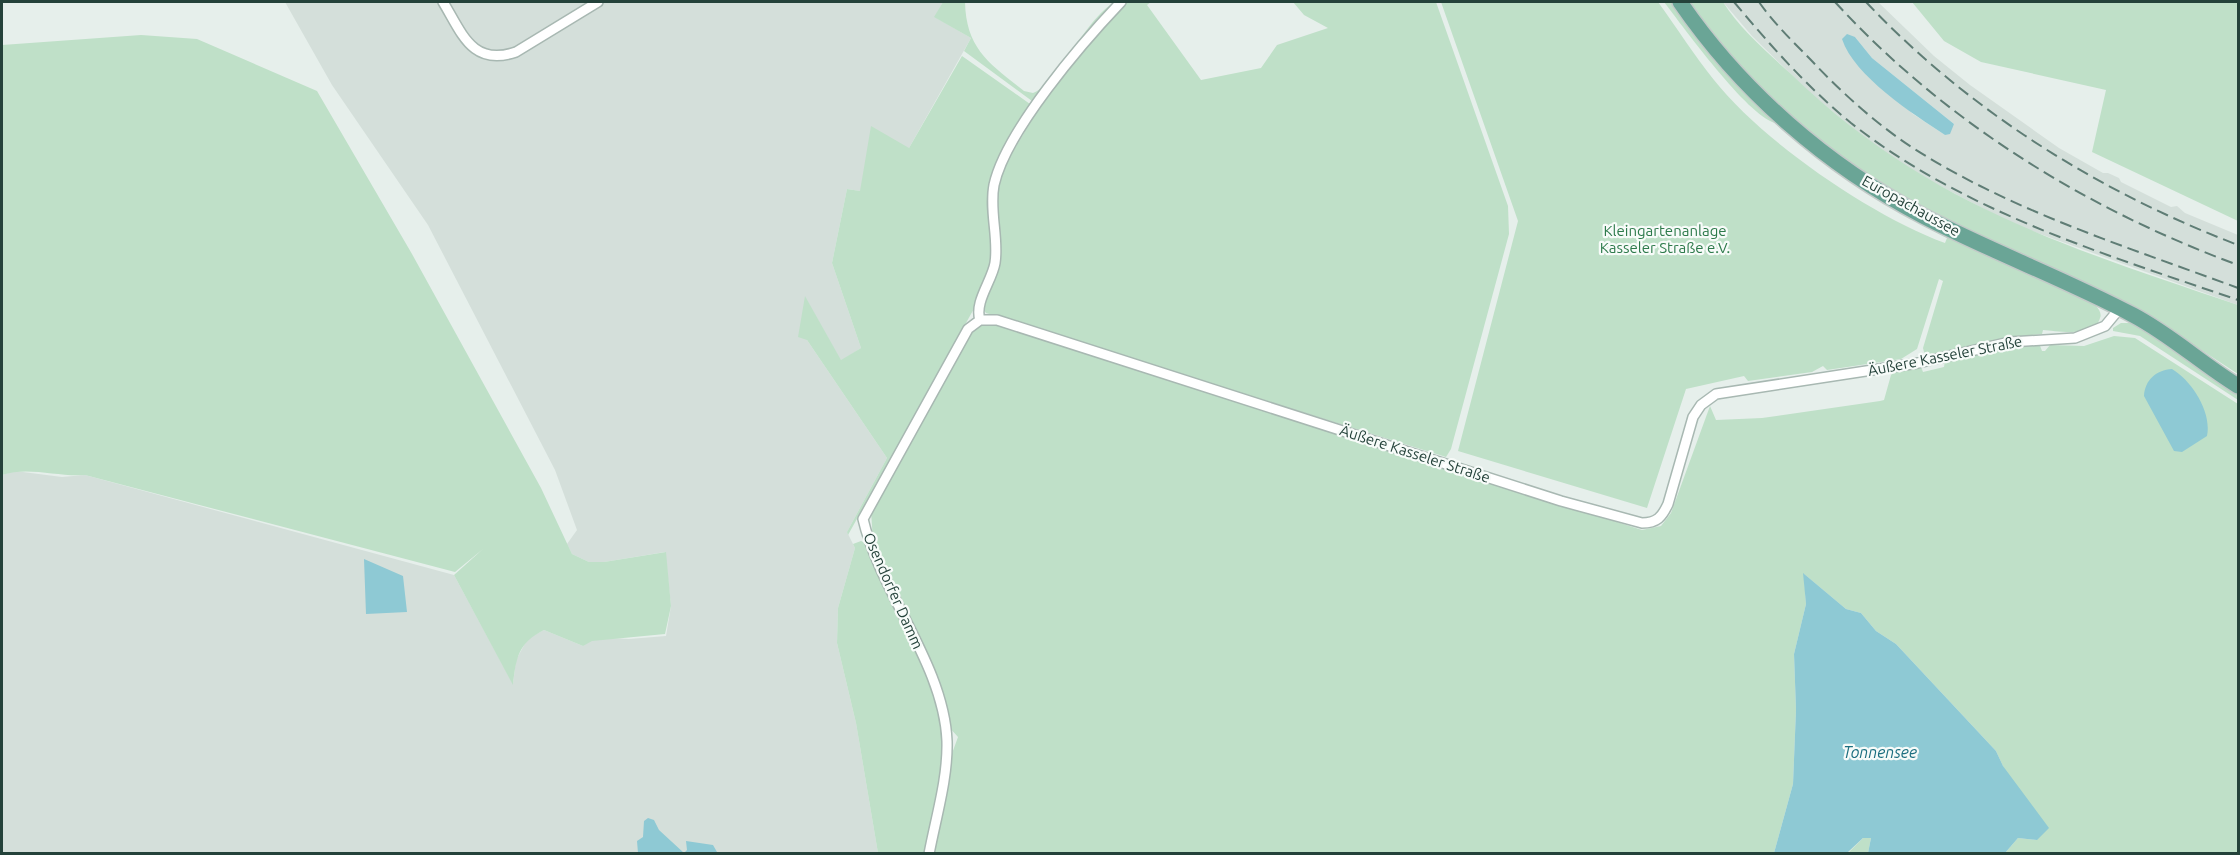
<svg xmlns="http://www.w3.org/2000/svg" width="2240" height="855" font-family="Ubuntu,sans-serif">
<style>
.built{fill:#d4dfda;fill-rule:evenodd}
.green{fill:#bfe0c8}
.water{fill:#8ec9d4}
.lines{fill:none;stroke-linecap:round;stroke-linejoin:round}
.street-casing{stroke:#a8b8b2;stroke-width:12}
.primary-casing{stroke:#c2cac8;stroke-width:18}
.street{stroke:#fff;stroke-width:9}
.primary{stroke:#6aa596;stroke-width:15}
.rail{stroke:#5f7d75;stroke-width:2;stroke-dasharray:12 6;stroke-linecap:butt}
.labels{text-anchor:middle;stroke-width:4.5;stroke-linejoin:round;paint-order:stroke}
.street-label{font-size:15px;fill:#24423a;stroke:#f7fbf9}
.park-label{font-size:15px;fill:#2d7a4b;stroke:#f7fbf9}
.water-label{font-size:16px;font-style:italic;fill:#1c6f80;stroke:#f7fbf9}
</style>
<rect width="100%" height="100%" fill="#e6efeb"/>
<path class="built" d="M 285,2 L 943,2 L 935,17 L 971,38 L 909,148 L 860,191 L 847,189 L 832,263 L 861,348 L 841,361 L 805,297 L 807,340 L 887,458 L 847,532 L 855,548 L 838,608 L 837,643 L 856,723 L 878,853 L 2,853 L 2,475 L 15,471 L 62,477 L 85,475 L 454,575 L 513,684 L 516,660 L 528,638 L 544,630 L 583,646 L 592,637 L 629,639 L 666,636 L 671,606 L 665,552 L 604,562 L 589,562 L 572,554 L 567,544 L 577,530 L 555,470 L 428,225 L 332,85 Z
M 1723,2 L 1878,2 L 1934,56 L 1970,85 L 2059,148 L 2103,173 L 2108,173 L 2119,178 L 2121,182 L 2171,207 L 2177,206 L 2185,213 L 2238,235 L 2238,305 L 2015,225 L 1915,173 L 1876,147 L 1811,94 L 1752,36 ZM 1855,37 L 1872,58 L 1954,124 L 1945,135 L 1913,114 L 1864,71 Z"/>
<path class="green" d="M 943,2 L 965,2 C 966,49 990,64 1024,91 L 1033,93 C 1053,88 1091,11 1116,2 L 1036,100 L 1032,101 L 964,51 L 971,38 L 934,17 Z
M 1125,2 L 1151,2 L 1147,5 L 1201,80 L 1261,68 L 1277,45 L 1328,28 L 1304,15 L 1293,2 L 1436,2 L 1508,206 L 1509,234 L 1451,449 L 1446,457 L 986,313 L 983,309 L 991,286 L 995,202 L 1002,170 L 1046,96 Z
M 1441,2 L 1658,2 C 1677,28 1694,55 1714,80 C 1763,142 1872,216 1945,243 L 1947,238 C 1884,206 1829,169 1775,123 C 1747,115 1684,28 1664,2 L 1674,2 L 1793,133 L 2053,284 C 2066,290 2085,296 2096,306 C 2099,309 2102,314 2100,318 C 2095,338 2057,331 2043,330 L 2042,334 L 2009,337 L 1925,356 L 1923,348 L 1943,281 L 1939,279 L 1917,349 L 1901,359 L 1827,370 L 1823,366 L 1812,372 L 1748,381 L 1744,376 L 1686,389 L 1647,508 L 1458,451 L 1518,221 Z
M 1685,2 L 1723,2 C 1740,29 1767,52 1791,74 C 1925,204 2067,247 2238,305 L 2238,374 L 2166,327 L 1926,212 L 1837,157 L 1757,88 Z
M 1912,2 L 2238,2 L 2238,221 L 2092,152 L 2106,90 L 1981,62 L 1944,41 Z
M 141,35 L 197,39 L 317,91 L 412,254 L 541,488 L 572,554 L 589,562 L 604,562 L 666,552 L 671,606 L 665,634 L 592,641 L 583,646 L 544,630 C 518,643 516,658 513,685 L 454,575 L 483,549 L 455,572 L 85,475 C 57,477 28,466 2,475 L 2,45 Z
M 962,56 L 1030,104 L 1031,108 L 997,165 L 991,266 L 976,305 L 848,535 L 847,532 L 887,458 L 807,340 L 798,337 L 805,296 L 841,360 L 861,348 L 832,263 L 847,189 L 860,191 L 871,126 L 909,148 Z
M 2121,323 L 2130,323 L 2144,329 L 2238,393 L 2238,400 L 2140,336 L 2113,331 L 2113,328 Z
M 980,324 L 1006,327 L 1642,530 L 1661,526 L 1671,513 L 1710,406 L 1716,420 L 1762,418 L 1880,401 L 1884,400 L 1891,375 L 1896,370 L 1921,367 L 1923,372 L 1944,367 L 1945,361 L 2003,346 L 2039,343 L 2042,351 L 2045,351 L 2050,345 L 2084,346 L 2114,336 L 2135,338 L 2238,404 L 2238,853 L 2005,853 L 2018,838 L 2037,840 L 1996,751 L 1896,644 L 1876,631 L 1861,613 L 1846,609 L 1804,574 L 1806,604 L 1794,654 L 1796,710 L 1793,784 L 1774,853 L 932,853 L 950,759 L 958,737 L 949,727 L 937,681 L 873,541 L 871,511 L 966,339 Z
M 861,541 L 867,544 L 872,562 L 878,570 L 930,683 L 942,725 L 942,771 L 926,853 L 878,853 L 856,723 L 837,643 L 838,608 L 855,548 L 853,544 Z
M 1863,838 L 1871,838 L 1868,853 L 1847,854 Z"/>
<path class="water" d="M 1847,34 L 1855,37 L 1872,58 L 1954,124 L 1950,134 L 1945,135 C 1913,114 1854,76 1842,39 Z
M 2172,369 C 2192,381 2212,412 2207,436 L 2182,452 L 2174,451 L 2144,396 C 2145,380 2156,370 2172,369 Z
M 364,559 L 403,576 L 407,612 L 366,614 Z
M 1803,573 L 1846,609 L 1861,613 L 1876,631 L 1896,644 L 1996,751 L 2003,766 L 2049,828 L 2037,840 L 2018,838 L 2005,853 L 1868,853 L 1871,838 L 1863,838 L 1847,853 L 1774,853 L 1793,784 L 1796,710 L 1794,654 L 1806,604 Z
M 648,818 L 654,820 L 659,830 L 684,853 L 687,850 L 686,841 L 713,845 L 717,852 L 726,853 L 638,853 L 637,841 L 643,837 L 644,821 Z"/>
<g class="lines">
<defs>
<path id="street" d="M 443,2 C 462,33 472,67 516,52 L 598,2
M 980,320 C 974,302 992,281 995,263 C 999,238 989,211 994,185 C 1006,131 1082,43 1121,2
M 929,854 C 936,817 948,778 947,741 C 944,665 880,592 863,519 L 968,329 L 980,320 L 997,320 L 1561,501 L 1642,523 C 1657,523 1662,517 1668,504 L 1693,417 L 1701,405 L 1716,394 L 1918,363 L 2010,342 L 2075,338 L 2105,326 L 2120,308"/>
<path id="primary" d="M 1680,2 C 1741,91 1827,166 1923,216 C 1992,252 2065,279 2133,315 C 2171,335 2202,364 2238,386"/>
</defs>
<use href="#street" class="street-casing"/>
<use href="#primary" class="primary-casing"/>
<use href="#street" class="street"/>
<use href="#primary" class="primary"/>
<path class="rail" d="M 1734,2 C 1770,45 1807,87 1851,123 C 1964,212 2104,254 2238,300
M 1759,2 C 1773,22 1792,41 1810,59 C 1840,91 1876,124 1913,148 C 2013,212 2128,247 2238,288
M 1835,2 C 1945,122 2086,209 2238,265
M 1866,2 C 1969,111 2099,192 2238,245"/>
</g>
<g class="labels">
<g class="street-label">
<text transform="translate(1911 206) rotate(29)" y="5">Europachaussee</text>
<text transform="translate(1945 356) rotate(-11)" y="5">Äußere Kasseler Straße</text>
<text transform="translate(1415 454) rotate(18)" y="5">Äußere Kasseler Straße</text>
<text transform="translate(893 591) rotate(66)" y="5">Osendorfer Damm</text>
</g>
<g class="park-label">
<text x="1665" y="236">Kleingartenanlage<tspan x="1665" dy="17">Kasseler Straße e.V.</tspan></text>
</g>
<g class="water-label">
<text x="1880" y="758">Tonnensee</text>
</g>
</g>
<rect width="2240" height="855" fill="none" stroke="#24423a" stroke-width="6"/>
</svg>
